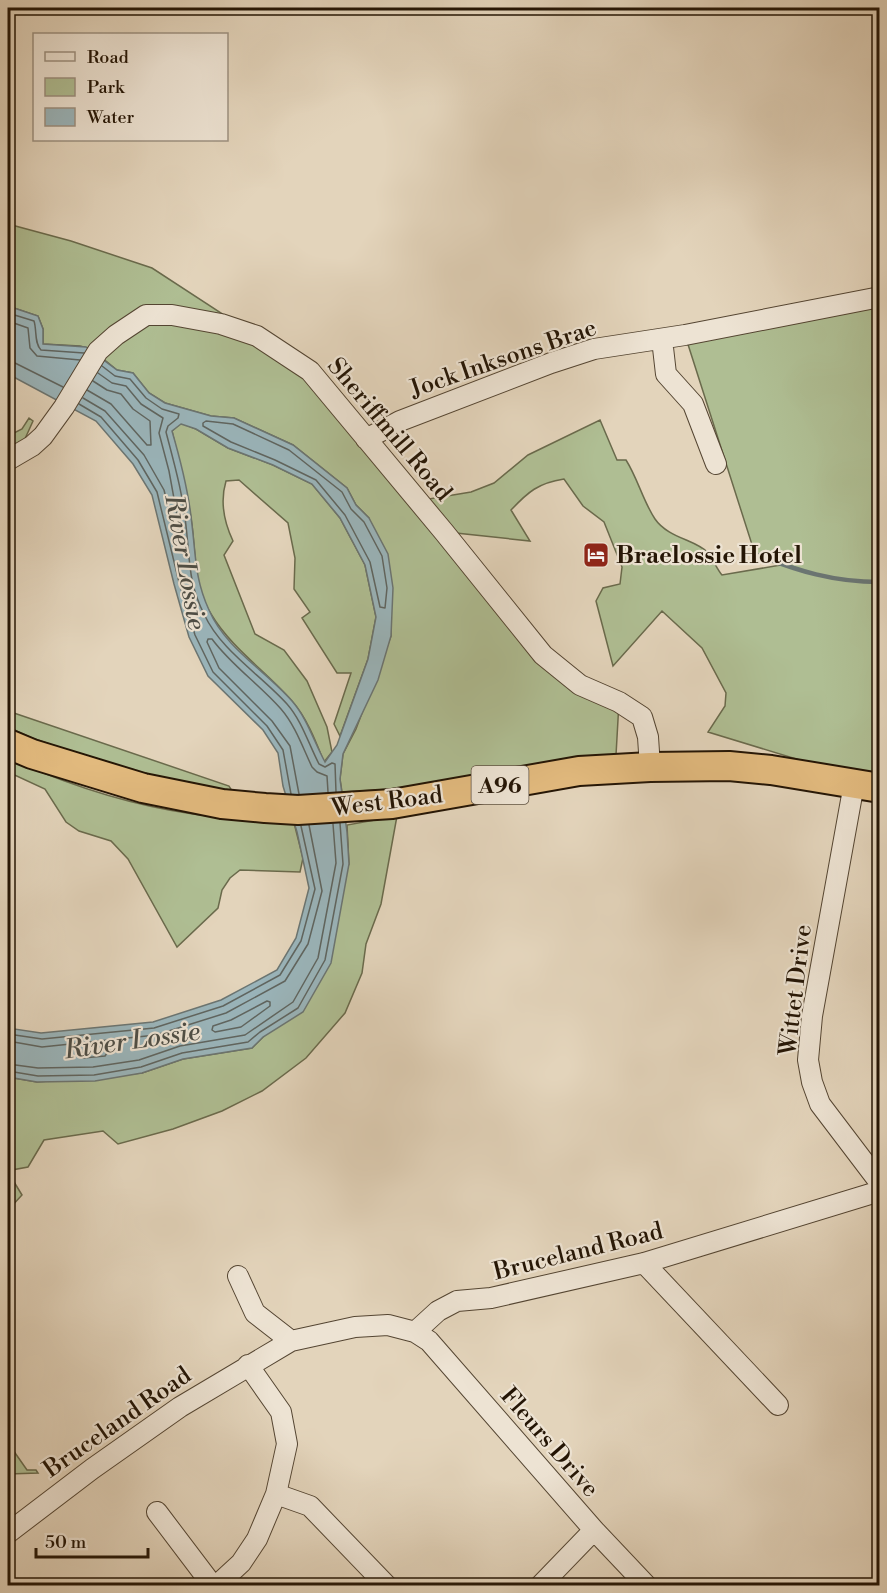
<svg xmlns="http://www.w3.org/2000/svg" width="887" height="1593" font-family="'Libre Bodoni',serif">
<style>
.green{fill:#afbe93;stroke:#6a6a4c;stroke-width:1.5}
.water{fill:#9ab5bb;stroke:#6b7572;stroke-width:1.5;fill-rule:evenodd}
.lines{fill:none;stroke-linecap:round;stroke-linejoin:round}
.shore{stroke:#5f6560;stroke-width:1.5}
.stream{stroke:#6b7572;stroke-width:4.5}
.minor-casing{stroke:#544532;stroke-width:22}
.highway-casing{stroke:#241505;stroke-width:32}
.minor{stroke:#ede3d3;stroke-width:20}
.highway{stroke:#e2ba7e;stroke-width:28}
.labels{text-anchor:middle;stroke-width:4.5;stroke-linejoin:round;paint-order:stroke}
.shield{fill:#ede3d3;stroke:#605343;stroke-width:1.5}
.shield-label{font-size:22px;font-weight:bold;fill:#241505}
.street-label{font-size:24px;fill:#241505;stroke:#ede3d3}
.poi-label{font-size:24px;font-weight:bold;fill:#241505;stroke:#ede3d3;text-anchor:start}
.water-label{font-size:26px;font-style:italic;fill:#4d4d45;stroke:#ede3d3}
</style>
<rect width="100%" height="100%" fill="#e3d4bb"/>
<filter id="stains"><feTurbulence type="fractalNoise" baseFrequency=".00333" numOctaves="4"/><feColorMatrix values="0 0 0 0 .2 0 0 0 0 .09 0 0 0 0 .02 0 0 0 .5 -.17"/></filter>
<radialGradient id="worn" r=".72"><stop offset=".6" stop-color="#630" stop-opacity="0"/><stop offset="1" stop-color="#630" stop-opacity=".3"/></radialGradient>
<path class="green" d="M 8,224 L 71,241 L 152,268 L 310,371 L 417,501 L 471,492 L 494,483 L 528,455 L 600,420 L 617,460 L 626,460 C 638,479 643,501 655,519 C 668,538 696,540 707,552 C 713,558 716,568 722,575 L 781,565 L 755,554 L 685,335 L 879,297 L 879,777 L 829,769 L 708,732 L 725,706 L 726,693 L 702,648 L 662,611 L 613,666 L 596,601 L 603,588 L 620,584 L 622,567 L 604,522 L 583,506 L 564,479 C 538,483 528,492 511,510 L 530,541 L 446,532 L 543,655 L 619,702 L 616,755 L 409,788 L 342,792 L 340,779 L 343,754 L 356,729 L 391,636 L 391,619 L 369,518 L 356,505 L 347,488 L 293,445 L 234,418 L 211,416 L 165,403 L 149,393 L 133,373 L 117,370 L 91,349 L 80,346 L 43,344 L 43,329 L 38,316 L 8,306 Z
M 29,418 L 33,421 L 24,441 L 8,449 L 8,436 L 22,429 Z
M 181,423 L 196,429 L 228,448 L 273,465 L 312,484 L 340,518 L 365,565 L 376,617 L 368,659 L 340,736 L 334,724 L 351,673 L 337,673 L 302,618 L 310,612 L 294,589 L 295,558 L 288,523 L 239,480 L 226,481 C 220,501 224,522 233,541 L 224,555 L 255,634 L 284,650 L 307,681 L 327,727 L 332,752 L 324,762 C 316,742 307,718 292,701 C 266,671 232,649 211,614 C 194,587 196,556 192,525 C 188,494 179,462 172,431 Z
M 8,711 L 229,786 L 234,794 L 140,775 L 32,738 L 8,727 Z
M 8,758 C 66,784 129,805 193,814 C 226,819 260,820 294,823 L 303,858 L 300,872 L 240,870 L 230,878 L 222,890 L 218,908 L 177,947 L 128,859 L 111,841 L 79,831 L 66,822 L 45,789 L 8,772 Z
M 397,816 L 381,904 L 366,944 L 362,973 L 345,1013 L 306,1058 L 262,1091 L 222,1111 L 173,1129 L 118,1144 L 103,1131 L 44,1140 L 28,1167 L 12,1170 L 11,1177 L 22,1195 L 10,1208 L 8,1207 L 8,1077 L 37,1082 L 142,1073 L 183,1059 L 252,1048 L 263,1037 L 349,864 L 347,825 Z
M 13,1450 L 27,1470 L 36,1470 L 38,1473 L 8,1474 L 8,1454 Z"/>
<path class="water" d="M 8,306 L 38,316 L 43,329 L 43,344 L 86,347 L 117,370 L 133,373 L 149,393 L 165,403 L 211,416 L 234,418 L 293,445 L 347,488 L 356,505 L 369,518 L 388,554 L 393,588 L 391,636 L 378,680 L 343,754 L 340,779 L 347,832 L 349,864 L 331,963 L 303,1012 L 263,1037 L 252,1048 L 183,1059 L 142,1073 L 95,1081 L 37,1082 L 8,1077 L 8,1028 L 41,1033 L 153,1022 L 221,1000 L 277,970 L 296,938 L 309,888 L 297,832 L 283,786 L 278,753 L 263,730 L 208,676 L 189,637 L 174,584 L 152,495 L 133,464 L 96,421 L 8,374 ZM 181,424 L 196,429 L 228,448 L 273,465 L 312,484 L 340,518 L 365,565 L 376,617 L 368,659 L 337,745 L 325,762 C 314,742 307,718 292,701 C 266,671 225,648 209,610 C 195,579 196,558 192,525 C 189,493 181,462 172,431 Z"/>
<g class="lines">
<path class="shore" d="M 8,313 L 34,321 C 37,330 34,343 41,350 L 84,353
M 8,321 L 28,328 L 30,348 L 37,356 L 80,360
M 8,362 L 15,363 L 63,387
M 102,366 L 115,376 L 130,379 L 146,398 L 162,409 L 179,414 L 178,418 L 168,426 L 166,432 C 174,463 183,494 186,526 C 190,559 188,583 204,614 C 221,651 260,674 287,704 C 302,721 309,745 319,764 L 325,767 L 332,763 L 335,764 L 336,792
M 87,390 L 111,404 L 147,445 L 151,445 L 150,421 L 133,409 L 121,394 L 107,390 L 93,381
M 83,398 L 105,411 L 144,455 L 164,490 L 171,517 L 176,518 L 177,515 L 169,471 L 159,433 L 163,418 L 141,404 L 126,386 L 112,383 L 98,373
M 79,404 L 101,417 L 138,460 L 157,492 L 179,582 L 195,635 L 213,672 L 267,726 L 283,750 L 291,794
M 206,421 L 233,424 L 289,450 L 342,492 L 351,509 L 364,522 L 382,556 L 387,588 L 385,608 L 380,607 L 370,562 L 345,515 L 316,480 L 275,460 L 231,442 L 203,426 L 203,423 Z
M 299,794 L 290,746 L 272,721 L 219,668 L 207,642 L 208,639 L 212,639 C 231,665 259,684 281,709 C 295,725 303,748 312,767 L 317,772 L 327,776 L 328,792
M 267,1001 L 270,1002 L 270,1006 L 241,1027 L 215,1032 L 212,1030 L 213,1026 L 231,1020 Z
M 8,1034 L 42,1039 L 154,1028 L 223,1006 L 280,975 L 301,941 L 315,889 L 301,826
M 8,1041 L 42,1047 L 156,1035 L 226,1013 L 285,981 L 308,944 L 322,891 L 309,825
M 104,1050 L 107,1053 L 105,1056 L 83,1058 L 80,1056 L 83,1052 Z
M 8,1064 L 38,1068 L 93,1067 L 139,1060 L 180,1046 L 245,1035 L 293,1002 L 318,958 L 336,863 L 333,824
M 8,1071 L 38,1076 L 94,1075 L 141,1067 L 182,1053 L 248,1042 L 260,1032 L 298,1008 L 325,960 L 343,864 L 340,823"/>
<path class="stream" d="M 755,554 C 798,571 833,582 880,582"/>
<defs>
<path id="minor" d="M 662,339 L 666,374 L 693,404 L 716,464
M 366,439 L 400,421 L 551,363 L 594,349 L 685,335 L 880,297
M 8,460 L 32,446 L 43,436 L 64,407 L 98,351 L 116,335 L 146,315 L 172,315 L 221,324 L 257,336 L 310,371 L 444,532 L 543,655 L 580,685 L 619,702 L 642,717 L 648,737 L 650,767
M 854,784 L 812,1016 L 808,1060 L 812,1082 L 820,1104 L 880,1183
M 644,1263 L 778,1405
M 238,1276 L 255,1313 L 291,1341
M 415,1332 L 438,1311 L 457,1301 L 491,1298 L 644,1263 L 880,1191
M 276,1494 L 310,1506 L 387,1586
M 157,1512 L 213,1586
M 8,1533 L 92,1469 L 180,1407 L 291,1341 L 355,1327 L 388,1325 L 415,1332 L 429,1341 L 594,1530 L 647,1586
M 216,1586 L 241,1563 L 257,1539 L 276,1494 L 287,1444 L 281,1412 L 248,1365
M 540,1586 L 594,1530"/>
<path id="highway" d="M 8,744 L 32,754 L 143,788 L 222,804 L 265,808 L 298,810 L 392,804 L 579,771 L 650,767 L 729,766 L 771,770 L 880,788"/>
</defs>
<use href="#minor" class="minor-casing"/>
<use href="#highway" class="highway-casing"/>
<use href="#minor" class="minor"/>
<use href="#highway" class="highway"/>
</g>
<defs>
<symbol id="hotel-square" viewBox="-11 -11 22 22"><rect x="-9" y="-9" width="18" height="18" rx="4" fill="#8f2418" stroke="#ede3d3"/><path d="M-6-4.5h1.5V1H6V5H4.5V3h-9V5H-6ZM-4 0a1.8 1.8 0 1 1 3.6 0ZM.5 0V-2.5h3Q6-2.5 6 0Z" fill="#fff"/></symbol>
</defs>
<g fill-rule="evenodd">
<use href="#hotel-square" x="581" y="540" width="30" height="30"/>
</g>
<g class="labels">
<rect class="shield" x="471.5" y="766" width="57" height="38" rx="4.5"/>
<g class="shield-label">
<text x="500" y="793">A96</text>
</g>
<g class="street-label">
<text transform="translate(503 358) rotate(-19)" y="8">Jock Inksons Brae</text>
<text transform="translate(390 429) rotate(50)" y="8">Sheriffmill Road</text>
<text transform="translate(387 801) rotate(-7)" y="8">West Road</text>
<text transform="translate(795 990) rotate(-83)" y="8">Wittet Drive</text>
<text transform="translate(578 1251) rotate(-14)" y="8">Bruceland Road</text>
<text transform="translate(117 1422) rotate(-35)" y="8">Bruceland Road</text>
<text transform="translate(550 1442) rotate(49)" y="8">Fleurs Drive</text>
</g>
<g class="poi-label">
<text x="616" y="563">Braelossie Hotel</text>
</g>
<g class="water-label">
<text transform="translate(186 562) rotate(80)" y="9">River Lossie</text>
<text transform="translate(132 1040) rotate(-8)" y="9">River Lossie</text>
</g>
</g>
<rect width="887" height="1593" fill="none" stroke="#e3d4bb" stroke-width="30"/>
<rect x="9" y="9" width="869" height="1575" fill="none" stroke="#241505" stroke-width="3"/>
<rect x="15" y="15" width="857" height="1563" fill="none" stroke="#241505" stroke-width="1.5"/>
<rect x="33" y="33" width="195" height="108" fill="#ede3d3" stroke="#9d9181" stroke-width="1.5"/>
<rect x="45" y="52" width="30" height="9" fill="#ede3d3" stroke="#9d9181" stroke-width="1.5"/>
<text x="87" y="63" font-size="18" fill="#241505">Road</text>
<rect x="45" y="78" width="30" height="18" fill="#afbe93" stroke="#9d9181" stroke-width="1.5"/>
<text x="87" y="93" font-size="18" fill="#241505">Park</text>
<rect x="45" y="108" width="30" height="18" fill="#9ab5bb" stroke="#9d9181" stroke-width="1.5"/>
<text x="87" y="123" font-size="18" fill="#241505">Water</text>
<path d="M36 1548v9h112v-9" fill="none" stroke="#241505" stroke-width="3"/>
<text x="45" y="1548" font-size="18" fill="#241505" stroke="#ede3d3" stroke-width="4.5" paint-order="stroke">50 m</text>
<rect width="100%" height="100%" filter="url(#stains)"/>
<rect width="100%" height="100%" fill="url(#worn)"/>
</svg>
